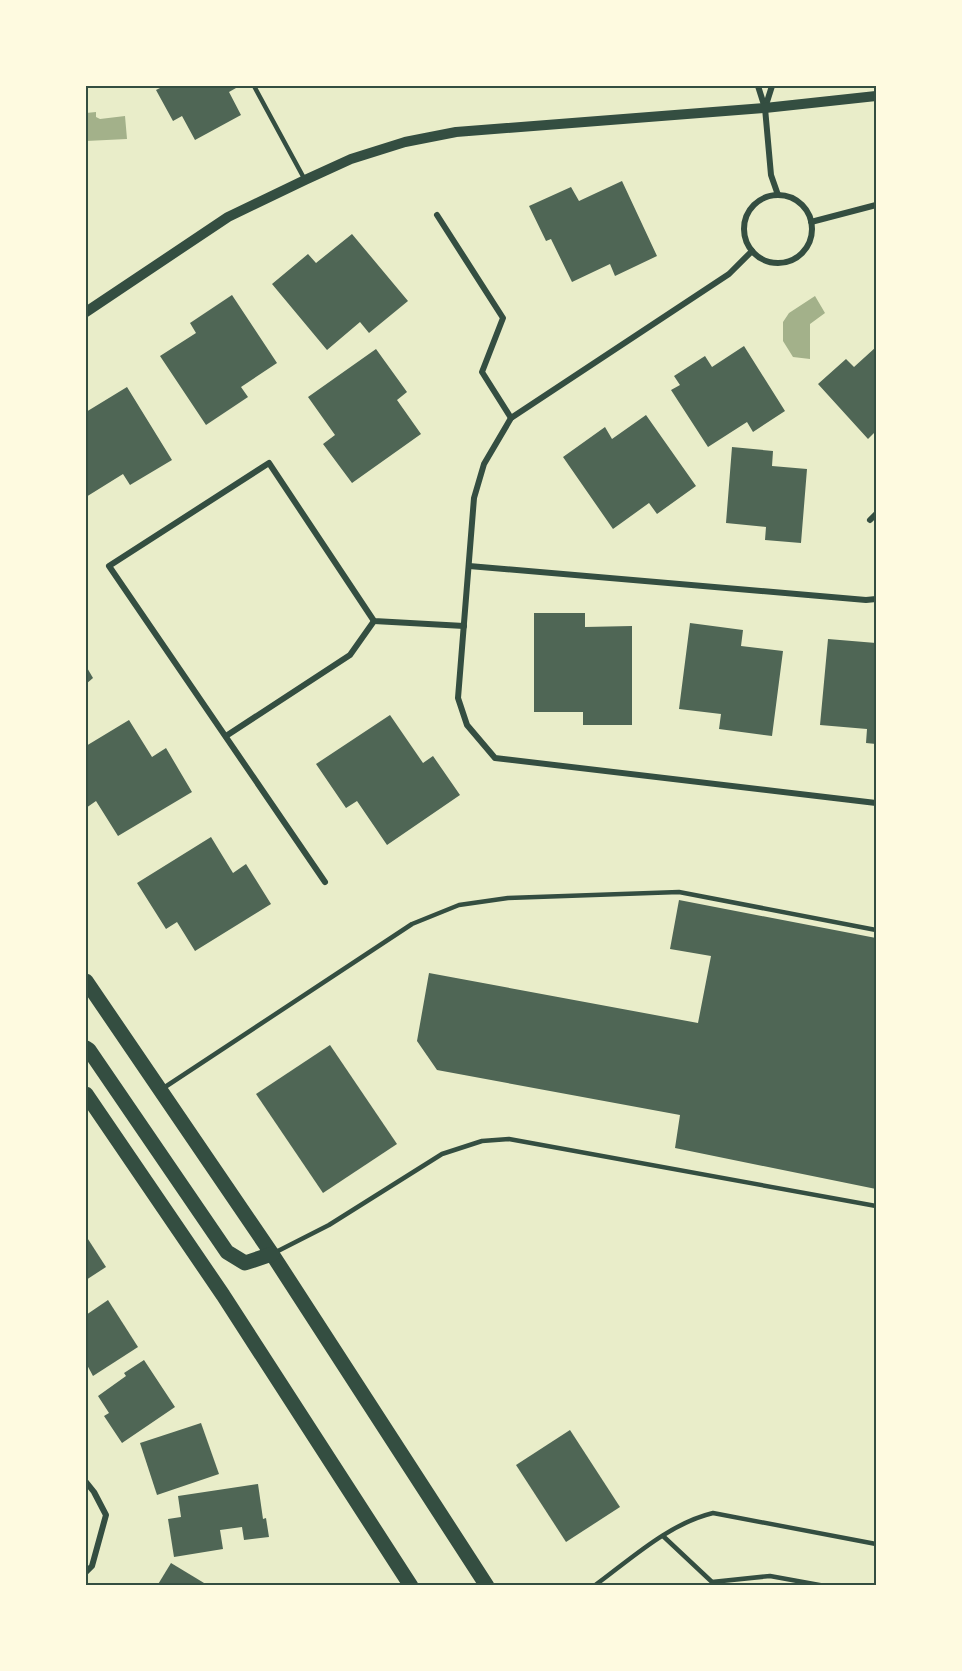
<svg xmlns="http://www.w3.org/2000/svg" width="962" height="1671" viewBox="0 0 962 1671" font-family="Rubik,sans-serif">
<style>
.water{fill:#a3b18a}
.building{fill:#4f6655}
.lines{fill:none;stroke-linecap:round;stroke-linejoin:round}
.service{stroke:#344e41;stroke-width:4.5}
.minor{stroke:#344e41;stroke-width:6}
.tertiary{stroke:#344e41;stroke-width:10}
.primary{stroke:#344e41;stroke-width:15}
.neatline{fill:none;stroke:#344e41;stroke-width:2}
</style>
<rect width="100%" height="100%" fill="#e9edc9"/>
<g class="water">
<polygon points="96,112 96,117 100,119 125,116 127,139 86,141 86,113"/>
<polygon points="815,296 825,313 810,324 810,359 793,357 783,341 783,322 789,313"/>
</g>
<g class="building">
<polygon points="164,86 235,86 236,88 229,92 241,115 195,140 182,116 173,121 156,90"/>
<polygon points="622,181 657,256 615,276 610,264 572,282 551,239 546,241 529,206 571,187 579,201"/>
<polygon points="352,234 408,301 369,333 360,322 327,350 272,284 308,254 316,263"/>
<polygon points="232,295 277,363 241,387 248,397 206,425 160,356 196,333 190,323"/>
<polygon points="744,346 785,411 753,432 747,422 708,447 671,390 680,385 674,376 705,356 712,367"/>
<polygon points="876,347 876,431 868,439 818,384 846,359 854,367"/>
<polygon points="376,349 407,392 397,400 421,434 352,483 323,444 335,435 308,397"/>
<polygon points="127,387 172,460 130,485 123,474 86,497 86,412"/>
<polygon points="646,415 696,486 657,514 649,503 613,529 563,457 605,427 612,439"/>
<polygon points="732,447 773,451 772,466 807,469 801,543 765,540 766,527 726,523"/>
<polygon points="534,613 585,613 585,627 632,626 632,725 583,725 583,712 534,712"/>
<polygon points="690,623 743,630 741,646 783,651 772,736 719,729 721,714 679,709"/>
<polygon points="828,639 876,643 876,744 866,743 867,729 820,725"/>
<polygon points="86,666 93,678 86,684"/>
<polygon points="390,715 423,763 433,756 460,795 387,845 357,801 346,808 316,764"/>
<polygon points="129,720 152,757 166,748 192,792 118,836 96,801 86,808 86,746"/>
<polygon points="211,837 233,873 246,864 271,904 195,951 177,922 166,929 137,883"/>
<polygon points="679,900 876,938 876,1189 675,1148 680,1115 437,1070 417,1041 429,973 698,1023 711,956 670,949"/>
<polygon points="330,1045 397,1144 323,1193 256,1094"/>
<polygon points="86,1236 106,1267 86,1280"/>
<polygon points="108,1300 138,1347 93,1376 86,1363 86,1315"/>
<polygon points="144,1360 175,1407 122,1443 104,1416 109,1413 98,1396 126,1376 124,1373"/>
<polygon points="201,1423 219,1474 157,1495 140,1443"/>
<polygon points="570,1430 620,1507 566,1542 516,1465"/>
<polygon points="258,1484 263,1519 266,1518 269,1537 244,1540 242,1527 220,1530 223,1549 174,1557 168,1519 181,1517 178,1496"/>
<polygon points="171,1563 209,1586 157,1586"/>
</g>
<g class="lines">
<g class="service">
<polyline points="254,86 305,180"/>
<polyline points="162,1089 412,924 459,905 508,898 679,892 876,930"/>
<polyline points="274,1253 329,1225 442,1154 482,1141 509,1139 876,1206"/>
<polyline points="663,1536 712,1582 770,1576 825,1586"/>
<path d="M594,1586c37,-27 74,-62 119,-73l163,31"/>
</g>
<g class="minor">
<polyline points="758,86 765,108 771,175 778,195"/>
<polyline points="765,108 772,86"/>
<circle cx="778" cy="229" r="34"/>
<polyline points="437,215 503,318 482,372 511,418"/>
<polyline points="811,222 876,205"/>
<polyline points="752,251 729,274 511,418 484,464 474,498 458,698 467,725 495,758 876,803"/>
<polyline points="870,520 876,514"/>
<polyline points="469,566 866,600 876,599"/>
<polyline points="226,736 350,655 374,621"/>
<polyline points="325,882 109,566 269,463 374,621 464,626"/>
<polyline points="86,1482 94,1492 106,1515 92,1566 86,1572"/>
</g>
<polyline class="tertiary" points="86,312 228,217 305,180 351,159 405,142 456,132 765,108 876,96"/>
<g class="primary">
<polyline points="86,981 272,1254 487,1586"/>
<polyline points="86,1048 89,1050 227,1252 245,1263 272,1254"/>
<polyline points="86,1094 223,1295 411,1586"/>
</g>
</g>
<rect width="962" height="1671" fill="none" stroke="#fefae0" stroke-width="174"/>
<rect x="87" y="87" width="788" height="1497" class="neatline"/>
</svg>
